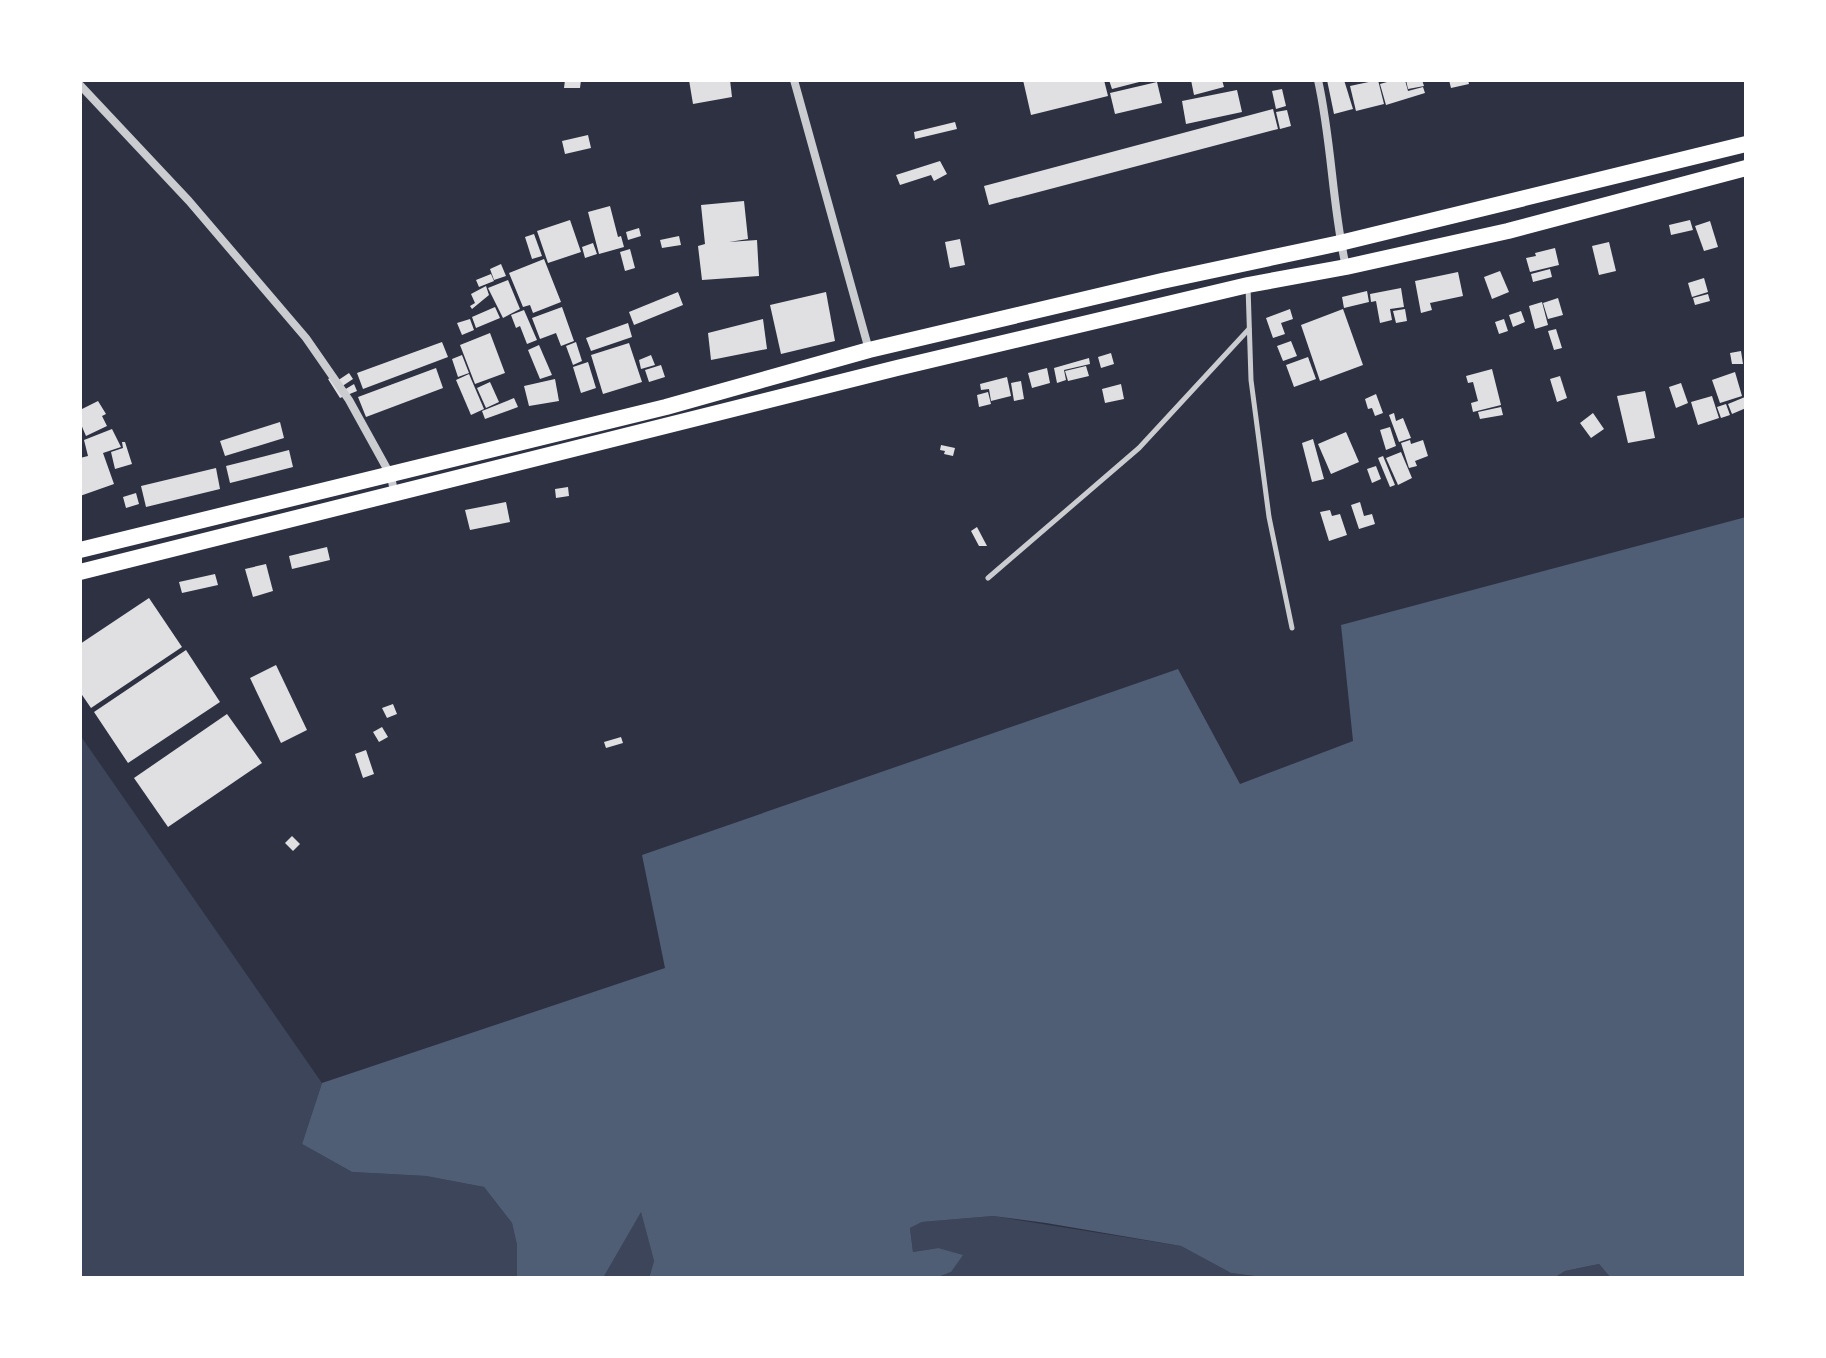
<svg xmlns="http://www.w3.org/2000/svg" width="1826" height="1358" viewBox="0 0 1826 1358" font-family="'Open Sans',sans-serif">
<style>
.green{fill:#3c4559}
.water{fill:#4f5d75}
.building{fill:#e0e0e3}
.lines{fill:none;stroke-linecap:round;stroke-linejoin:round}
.service{stroke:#caccd0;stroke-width:5}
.minor{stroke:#caccd0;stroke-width:8}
.secondary{stroke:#fff;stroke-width:16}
</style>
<rect width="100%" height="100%" fill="#2d3142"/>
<g class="green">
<polygon points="80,735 322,1083 302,1144 352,1172 426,1176 484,1187 512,1223 517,1245 517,1278 80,1278"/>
<polygon points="641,1211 654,1261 649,1278 603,1278"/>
<polygon points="993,1216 1181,1246 1231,1273 1270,1278 936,1278 951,1272 938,1248 913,1252 910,1228 922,1222"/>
<polygon points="1599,1264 1611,1278 1554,1278 1565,1271"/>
</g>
<polygon class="water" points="1746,517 1746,1278 1611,1278 1599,1264 1565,1271 1554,1278 1270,1278 1231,1273 1181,1246 1046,1223 993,1216 922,1222 910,1228 913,1252 938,1248 963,1255 951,1272 936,1278 649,1278 654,1261 641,1212 603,1278 517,1278 517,1245 512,1223 484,1187 426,1176 352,1172 302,1144 322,1083 665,968 642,855 1178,669 1240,784 1353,741 1341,625"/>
<g class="building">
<polygon points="565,80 581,80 580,88 564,88"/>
<polygon points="689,80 730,80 732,97 693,104"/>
<polygon points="1023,80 1104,80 1108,96 1031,115"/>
<polygon points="1109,80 1143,80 1143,81 1112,89"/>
<polygon points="1191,80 1222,80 1224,87 1194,95"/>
<polygon points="1327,80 1344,80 1353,109 1334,114"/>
<polygon points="1378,80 1384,104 1356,111 1350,86"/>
<polygon points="1394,80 1405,80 1408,91 1423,87 1425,93 1386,105 1380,84"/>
<polygon points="1406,80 1422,80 1424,86 1408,89"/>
<polygon points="1449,80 1468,80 1469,84 1451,88"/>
<polygon points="1157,82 1162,103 1115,114 1110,93"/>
<polygon points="1282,89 1286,106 1276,109 1272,91"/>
<polygon points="1237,90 1242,112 1186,124 1182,101"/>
<polygon points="1273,109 1278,129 989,205 984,186"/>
<polygon points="1287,110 1291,126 1280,129 1276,112"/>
<polygon points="955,122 957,129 915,139 914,132"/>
<polygon points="588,135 591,148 565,154 562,141"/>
<polygon points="940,161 947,174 934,181 931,175 900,185 896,175"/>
<polygon points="744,201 748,239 729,242 757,240 759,276 702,280 698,246 705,244 701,205"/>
<polygon points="610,206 618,237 621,236 624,247 599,254 588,212"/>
<polygon points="570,220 581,252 548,263 537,231"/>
<polygon points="1690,220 1693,230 1671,235 1669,225"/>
<polygon points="1710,221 1718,247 1704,251 1695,226"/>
<polygon points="639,228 641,236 628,240 626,232"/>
<polygon points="534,234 542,256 532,259 525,237"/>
<polygon points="679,236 681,245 662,248 660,240"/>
<polygon points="960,239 965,265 950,268 945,242"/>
<polygon points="1609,242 1616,271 1599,275 1592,246"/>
<polygon points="593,243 597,254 585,258 582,247"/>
<polygon points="1555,248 1559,265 1530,272 1526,258 1536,256 1535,253"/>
<polygon points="630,249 635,268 625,271 620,252"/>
<polygon points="544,259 561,302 533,313 530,305 523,307 509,273"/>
<polygon points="501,264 506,276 494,280 490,269"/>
<polygon points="1550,269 1552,277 1533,282 1531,274"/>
<polygon points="1500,271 1509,292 1492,299 1484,277"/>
<polygon points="1458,272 1463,296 1430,303 1432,310 1421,313 1415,281"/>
<polygon points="491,274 494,281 479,287 476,280"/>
<polygon points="1704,278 1708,292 1692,297 1688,283"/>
<polygon points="508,280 520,309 503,318 488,288"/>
<polygon points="486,286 489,295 472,309 470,306 475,303 471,294"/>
<polygon points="1401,288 1404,307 1390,309 1392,320 1380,323 1376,301 1371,302 1370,294"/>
<polygon points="1367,291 1369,302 1344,308 1342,297"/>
<polygon points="678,292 683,305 634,325 629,312"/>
<polygon points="826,292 835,341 781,354 770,305"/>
<polygon points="1708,294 1710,301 1695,305 1693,298"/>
<polygon points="1558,298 1563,315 1548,319 1543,303"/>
<polygon points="1542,302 1548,325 1535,329 1529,306"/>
<polygon points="495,307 500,318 476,328 472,317"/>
<polygon points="562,307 574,341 561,346 556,333 540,339 532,318"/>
<polygon points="1290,309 1293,319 1281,323 1285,334 1273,338 1266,318"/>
<polygon points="1343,309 1363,365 1320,381 1301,325"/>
<polygon points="1405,309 1407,321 1396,323 1393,311"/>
<polygon points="524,310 537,340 527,344 520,326 516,328 511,315"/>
<polygon points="1521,311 1525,322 1513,327 1509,315"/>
<polygon points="470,319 474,330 462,335 457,323"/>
<polygon points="763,319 767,349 711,360 708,333"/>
<polygon points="1504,319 1508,331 1499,334 1495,322"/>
<polygon points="628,323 632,337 591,351 586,338"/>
<polygon points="1556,329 1562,348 1554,350 1548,331"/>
<polygon points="490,333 505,373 475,384 460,345"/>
<polygon points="1291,341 1297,356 1283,361 1277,346"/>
<polygon points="442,342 448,357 363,389 357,373"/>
<polygon points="576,342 582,361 573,365 566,346"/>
<polygon points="629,343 642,382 603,394 591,355"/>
<polygon points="539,345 552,375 540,379 528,350"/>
<polygon points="1741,351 1743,364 1732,364 1730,353"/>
<polygon points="1111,353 1114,364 1101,368 1098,357"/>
<polygon points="462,355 469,373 458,377 452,359"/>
<polygon points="651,355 655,365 641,369 639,360"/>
<polygon points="1308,357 1316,379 1294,387 1286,365"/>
<polygon points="1089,358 1090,364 1064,370 1066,380 1057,383 1054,368"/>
<polygon points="588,362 596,388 581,393 573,367"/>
<polygon points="661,365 665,377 649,382 645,370"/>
<polygon points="1086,366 1089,376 1068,381 1065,371"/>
<polygon points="436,368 443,388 366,417 358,397"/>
<polygon points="1047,368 1050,383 1032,388 1028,373"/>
<polygon points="1492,369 1501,405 1473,412 1471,403 1478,401 1473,382 1468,383 1466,376"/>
<polygon points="1735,372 1742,396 1720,403 1712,380"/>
<polygon points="349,373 353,379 341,387 344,390 354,384 357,391 340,398 328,379 334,376 337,381"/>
<polygon points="469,374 484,409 471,415 456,380"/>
<polygon points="1560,376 1567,398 1557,402 1550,379"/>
<polygon points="1007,377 1011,396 991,401 989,389 981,390 980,384"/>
<polygon points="555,379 559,401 529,406 524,386"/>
<polygon points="1021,381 1024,399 1014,401 1011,383"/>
<polygon points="490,382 499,402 486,408 477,388"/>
<polygon points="1681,383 1688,403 1676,408 1669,387"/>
<polygon points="1121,384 1124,399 1105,403 1102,389"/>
<polygon points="1645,391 1655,438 1628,443 1617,396"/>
<polygon points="988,392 991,404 979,407 977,395"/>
<polygon points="1376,394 1383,413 1375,416 1372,408 1368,409 1365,399"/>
<polygon points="1712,396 1719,418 1698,425 1691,402"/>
<polygon points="1745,397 1746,408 1732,414 1728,404"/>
<polygon points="514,398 518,407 485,419 482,411"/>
<polygon points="98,401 106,414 102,416 107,426 86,436 80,422 80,410"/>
<polygon points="1726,404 1730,415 1721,418 1717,407"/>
<polygon points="1501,407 1503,415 1480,419 1478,412"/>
<polygon points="1394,413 1396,421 1403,418 1411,438 1399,442 1389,415"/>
<polygon points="1593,413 1604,429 1591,438 1580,423"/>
<polygon points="280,422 284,438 225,456 220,441"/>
<polygon points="1390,427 1396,446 1386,450 1380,430"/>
<polygon points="112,429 121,447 103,453 114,484 80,496 80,458 88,456 84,440"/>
<polygon points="1346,432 1359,462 1331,474 1318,444"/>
<polygon points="1313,439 1324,479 1312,482 1302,443"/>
<polygon points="1410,440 1411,444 1423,440 1428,456 1415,461 1417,466 1409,468 1401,443"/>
<polygon points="122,442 125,442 132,464 115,469 111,452 123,448"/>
<polygon points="941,445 955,448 953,456 944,454 945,451 940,450"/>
<polygon points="289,450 293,467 230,483 226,466"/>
<polygon points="1401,452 1412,478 1398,485 1386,458"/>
<polygon points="1383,456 1395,485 1390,487 1378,458"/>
<polygon points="1376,466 1381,479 1372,483 1367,469"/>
<polygon points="216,468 220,489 146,507 141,486"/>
<polygon points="568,487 569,496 556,498 555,489"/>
<polygon points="136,493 139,504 126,508 123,497"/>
<polygon points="506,502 510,522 470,530 465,510"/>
<polygon points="1360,502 1364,516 1372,514 1375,524 1359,529 1351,505"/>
<polygon points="1330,510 1332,516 1340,514 1347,535 1329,541 1320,512"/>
<polygon points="977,527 987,546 979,546 971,531"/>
<polygon points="327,547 330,560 292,569 289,556"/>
<polygon points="266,564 273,591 253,597 245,569"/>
<polygon points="215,574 218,585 182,593 179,582"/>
<polygon points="149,598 182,647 91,708 80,692 80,644"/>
<polygon points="186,650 220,702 128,763 94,712"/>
<polygon points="276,665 307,730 281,743 250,678"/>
<polygon points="393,704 397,714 387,718 382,708"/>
<polygon points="227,714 262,763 168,827 134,778"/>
<polygon points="382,727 388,737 379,742 373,732"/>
<polygon points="621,737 623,743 606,748 604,742"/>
<polygon points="366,750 374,774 363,778 355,754"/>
<polygon points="292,836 300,844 293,851 285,843"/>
</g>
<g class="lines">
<g class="service">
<polyline points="1248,286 1251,380 1269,517 1292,628"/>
<polyline points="988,578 1139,448 1249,329"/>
</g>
<g class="minor">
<polyline points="794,80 869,350"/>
<path d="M1318,80c14,62 14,126 28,187"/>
<polyline points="80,85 189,201 306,338 349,400 391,476 394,492"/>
</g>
<g class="secondary">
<polyline points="80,550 666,407 869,350 1162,281 1340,243 1746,144"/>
<polyline points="80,572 897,368 1248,285 1346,267 1508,231 1746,168"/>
</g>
</g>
<rect width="1826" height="1358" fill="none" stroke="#ffffff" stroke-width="164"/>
</svg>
